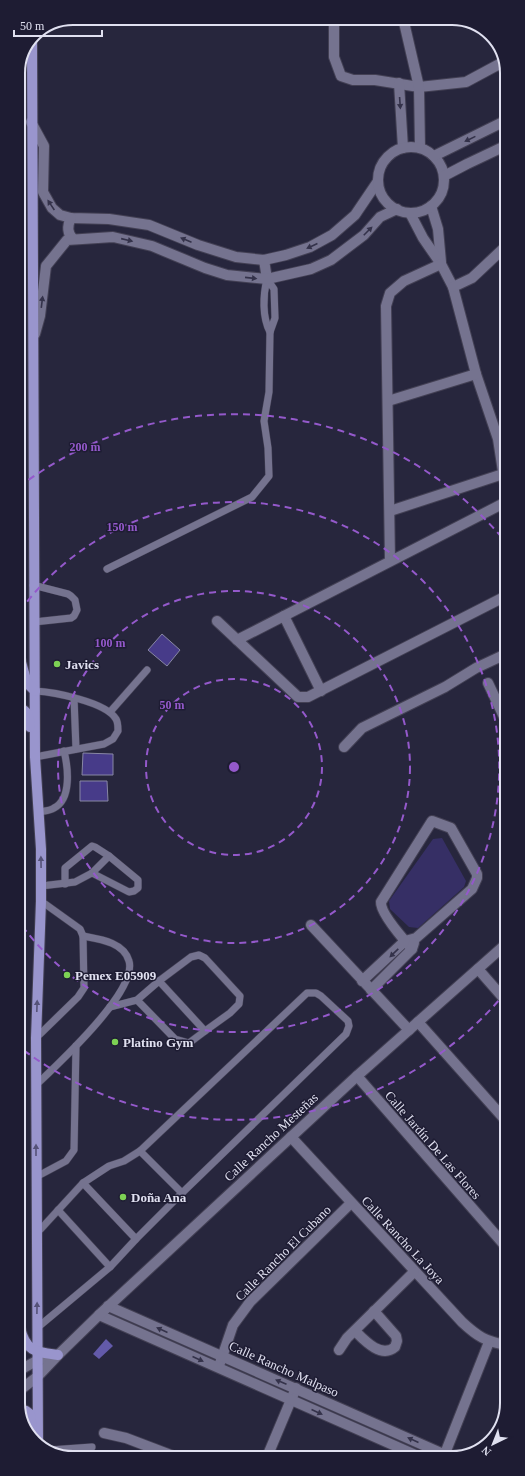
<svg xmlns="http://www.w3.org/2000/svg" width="525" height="1476" viewBox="0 0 525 1476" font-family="Georgia,serif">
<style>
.green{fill:#362f65}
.water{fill:#635aaa}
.building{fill:#473b89;stroke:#8887a4}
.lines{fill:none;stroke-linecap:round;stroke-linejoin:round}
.lane-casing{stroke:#434054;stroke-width:8}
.street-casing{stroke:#434054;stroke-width:12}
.secondary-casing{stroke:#434054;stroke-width:12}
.primary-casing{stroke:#434054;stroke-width:12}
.lane{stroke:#75738f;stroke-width:7}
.street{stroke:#75738f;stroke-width:10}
.secondary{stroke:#75738f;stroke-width:10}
.primary{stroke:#9995cd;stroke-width:10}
.oneway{fill:#34324a}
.oneway2{fill:#555278}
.ring{fill:none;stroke:#9459cb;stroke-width:2;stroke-dasharray:7 5}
.poi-dot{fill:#7dd154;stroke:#1e1c33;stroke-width:1.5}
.labels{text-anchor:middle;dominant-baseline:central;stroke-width:3;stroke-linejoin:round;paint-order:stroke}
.poi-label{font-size:13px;font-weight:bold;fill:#e0e0f0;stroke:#1e1c33;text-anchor:start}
.street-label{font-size:13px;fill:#e0e0f0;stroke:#1e1c33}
.rim{fill:none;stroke:#e0e0f0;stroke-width:2}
.centre{fill:#9459cb;stroke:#1e1c33;stroke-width:2}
.ring-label{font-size:12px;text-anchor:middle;font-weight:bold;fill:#9459cb;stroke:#1e1c33;stroke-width:3;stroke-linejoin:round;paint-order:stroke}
</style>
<rect width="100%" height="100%" fill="#27263d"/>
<polygon class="green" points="442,838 466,881 464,887 418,928 409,927 390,909 389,901 433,839"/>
<polygon class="water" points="106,1339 113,1346 99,1359 93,1354"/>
<g class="building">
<polygon points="162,634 180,650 167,666 148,650"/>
<polygon points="83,753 113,754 113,775 82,775"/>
<polygon points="80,781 107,781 108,801 80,801"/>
</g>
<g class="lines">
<g class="lane-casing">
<g id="lane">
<path d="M267,279c-4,16 -5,38 3,53"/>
<polyline points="107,569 252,497 269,476 268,448 264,421 269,392 270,332 275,318 274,289 267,279"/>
<polyline points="33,585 68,594 71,596 75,600 77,610 74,616 71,618 34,622"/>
<polyline points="74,698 76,749"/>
<polyline points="110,712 147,670"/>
<path d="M35,757l69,-13 9,-5 5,-8c0,-4 0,-9 -2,-12 -10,-17 -62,-27 -81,-28"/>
<path d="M39,812c4,-1 11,-1 15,-4 18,-9 14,-41 10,-57"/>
<polyline points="65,884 65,868 92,846 95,847 109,856 92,873"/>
<polyline points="41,886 75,882 92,873 129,892 134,891 138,888 138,880 109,856"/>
<polyline points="159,981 191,957 199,955 205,958 240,996 239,1004 230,1013 205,1031"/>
<polyline points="110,1007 137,1000 159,981 205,1031 189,1043 175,1039 137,1000"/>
<polyline points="36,1038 78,997 84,988 83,936 80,929 41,901"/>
<path d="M36,1085c21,-20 102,-94 93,-124 -5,-19 -30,-22 -46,-25"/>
<polyline points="140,1151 182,1193"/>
<polyline points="36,1177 66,1161 74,1150 76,1046"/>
<polyline points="83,1183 136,1239"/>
<polyline points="58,1210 110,1267"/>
<polyline points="37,1328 110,1267 136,1239 182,1193 346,1034 349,1026 348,1021 321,996 316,993 307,993 140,1151 124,1161 109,1166 83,1183 38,1232"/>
<polyline points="50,1450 92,1447"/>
</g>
</g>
<g class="street-casing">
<g id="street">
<polyline points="334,18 334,57 341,76 353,80 375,80 419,87 466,82 505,61"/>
<polyline points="403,18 419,87 420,148"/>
<polyline points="399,83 403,148"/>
<polyline points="431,206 438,229 441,262"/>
<polyline points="410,213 423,238 441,264 453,287 476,374 498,439 506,491"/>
<polyline points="453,287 472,278 505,247"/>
<polyline points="388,401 476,374"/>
<polyline points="390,511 503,474"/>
<polyline points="390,561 386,306 390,293 404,281 441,264"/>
<polyline points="284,616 321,691"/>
<polyline points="217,621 298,697 308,697 506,596"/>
<polyline points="237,640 506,502"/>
<polyline points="488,683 506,721"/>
<polyline points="344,747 362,728 445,687 476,668 506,654"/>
<polyline points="311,925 409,1030"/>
<polyline points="478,969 506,1001"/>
<path d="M362,981l43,-40 11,-3 56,-49 5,-11v-4l-26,-46 -19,-7 -51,81c-1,11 23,38 31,47"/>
<polyline points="371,990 412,949 414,943"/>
<polyline points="418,1022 507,1122"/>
<polyline points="357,1076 507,1248"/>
<path d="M291,1137l171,185c15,14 24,20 45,23"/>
<path d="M355,1331c9,9 26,28 40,16l2,-6 -1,-5 -22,-25"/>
<polyline points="339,1350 347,1338 414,1272"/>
<polyline points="220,1363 233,1325 250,1302 351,1203"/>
<polyline points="104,1433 126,1438 176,1457"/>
<polyline points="444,1456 489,1342"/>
<polyline points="267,1457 296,1388"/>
</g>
</g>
<g class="secondary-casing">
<g id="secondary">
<polyline points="31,122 44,146 43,192 52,208 60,215 71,218 109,219 149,225 198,245 236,257 264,260 286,255 310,247 332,235 355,215 378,181"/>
<circle cx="411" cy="180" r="33"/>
<polyline points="434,156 505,121"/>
<polyline points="444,176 467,164 505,146"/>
<path d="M71,218c-4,8 -4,15 2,21"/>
<polyline points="264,260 267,279"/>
<polyline points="35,334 40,316 46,266 67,240 113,237 152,246 205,268 227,275 267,279 311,269 331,260 364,235 380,217 397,209"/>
<polyline points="108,1306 448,1456"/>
<polyline points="99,1315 418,1456"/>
<polyline points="20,1370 38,1360 58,1355"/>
<polyline points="20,1390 37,1377 58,1355 99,1315 291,1137 357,1076 506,944"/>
</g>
</g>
<g class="primary-casing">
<g id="primary">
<polyline points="32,38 35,757 41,849 41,901 36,1038 38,1445"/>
<polyline points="19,655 27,683 35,691"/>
<path d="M19,708c10,3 10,10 11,19"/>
<path d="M20,1328c6,24 16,24 38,27"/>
<polyline points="20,1410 26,1411 30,1414 32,1428"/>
</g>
</g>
<use href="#lane" class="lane"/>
<use href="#street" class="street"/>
<use href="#secondary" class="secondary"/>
<use href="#primary" class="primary"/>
</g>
<defs><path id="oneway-solid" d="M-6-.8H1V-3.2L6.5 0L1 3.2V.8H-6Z"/></defs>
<g class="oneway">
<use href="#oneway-solid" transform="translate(400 103) rotate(86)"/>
<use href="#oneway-solid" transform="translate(470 139) rotate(154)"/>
<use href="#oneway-solid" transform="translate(51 205) rotate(-124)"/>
<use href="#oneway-solid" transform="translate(368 231) rotate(-45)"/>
<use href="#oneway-solid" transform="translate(127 240) rotate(13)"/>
<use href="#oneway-solid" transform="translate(186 240) rotate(-157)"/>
<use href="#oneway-solid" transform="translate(312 246) rotate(155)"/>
<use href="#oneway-solid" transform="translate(251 278) rotate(6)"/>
<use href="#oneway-solid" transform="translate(42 302) rotate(-83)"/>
<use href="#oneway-solid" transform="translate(394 953) rotate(136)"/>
<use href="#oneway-solid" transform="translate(162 1330) rotate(-156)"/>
<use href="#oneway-solid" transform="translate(198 1359) rotate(24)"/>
<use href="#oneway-solid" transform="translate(281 1382) rotate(-157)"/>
<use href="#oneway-solid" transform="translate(317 1412) rotate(24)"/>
<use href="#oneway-solid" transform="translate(413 1440) rotate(-156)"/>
</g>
<g class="oneway2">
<use href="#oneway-solid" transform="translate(41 862) rotate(-91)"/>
<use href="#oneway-solid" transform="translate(37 1006) rotate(-88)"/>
<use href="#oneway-solid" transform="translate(36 1150) rotate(-90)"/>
<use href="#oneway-solid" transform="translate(37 1308) rotate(-89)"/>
</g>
<g class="ring">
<circle cx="234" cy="767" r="88"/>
<circle cx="234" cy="767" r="176"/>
<path d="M20 611A265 265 0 1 1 20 923"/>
<path d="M506 992A353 353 0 0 1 22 1049M19 487A353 353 0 0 1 504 540"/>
</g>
<g class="poi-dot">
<circle cx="57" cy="664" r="4"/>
<circle cx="67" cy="975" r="4"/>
<circle cx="115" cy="1042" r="4"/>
<circle cx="123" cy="1197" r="4"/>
</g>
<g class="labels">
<g class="poi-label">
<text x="65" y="664">Javics</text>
<text x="75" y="975">Pemex E05909</text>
<text x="123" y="1042">Platino Gym</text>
<text x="131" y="1197">Doña Ana</text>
</g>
<g class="street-label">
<text transform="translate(271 1137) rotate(-43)">Calle Rancho Mesteñas</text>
<text transform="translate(433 1145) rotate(49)">Calle Jardín De Las Flores</text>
<text transform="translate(403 1240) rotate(47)">Calle Rancho La Joya</text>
<text transform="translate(283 1253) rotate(-45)">Calle Rancho El Cubano</text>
<text transform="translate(284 1369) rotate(24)">Calle Rancho Malpaso</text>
</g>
</g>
<path d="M0 0H525V1476H0ZM73 25H452A48 48 0 0 1 500 73V1403A48 48 0 0 1 452 1451H73A48 48 0 0 1 25 1403V73A48 48 0 0 1 73 25Z" fill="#1e1c33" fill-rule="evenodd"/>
<path class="rim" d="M73 25H452A48 48 0 0 1 500 73V1403A48 48 0 0 1 452 1451H73A48 48 0 0 1 25 1403V73A48 48 0 0 1 73 25Z"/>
<circle cx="234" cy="767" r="6" class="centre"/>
<g class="ring-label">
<text x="85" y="451">200 m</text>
<text x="122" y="531">150 m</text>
<text x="110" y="647">100 m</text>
<text x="172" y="709">50 m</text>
</g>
<g transform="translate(493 1444) rotate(223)" stroke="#1e1c33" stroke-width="3" paint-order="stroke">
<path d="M0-3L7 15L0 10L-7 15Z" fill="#e0e0f0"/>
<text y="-6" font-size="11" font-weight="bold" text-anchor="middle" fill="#e0e0f0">N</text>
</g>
<path d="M14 30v6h88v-6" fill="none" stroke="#e0e0f0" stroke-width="2"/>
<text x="20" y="30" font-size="12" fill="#e0e0f0" stroke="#1e1c33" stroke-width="3" paint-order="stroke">50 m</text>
</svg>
